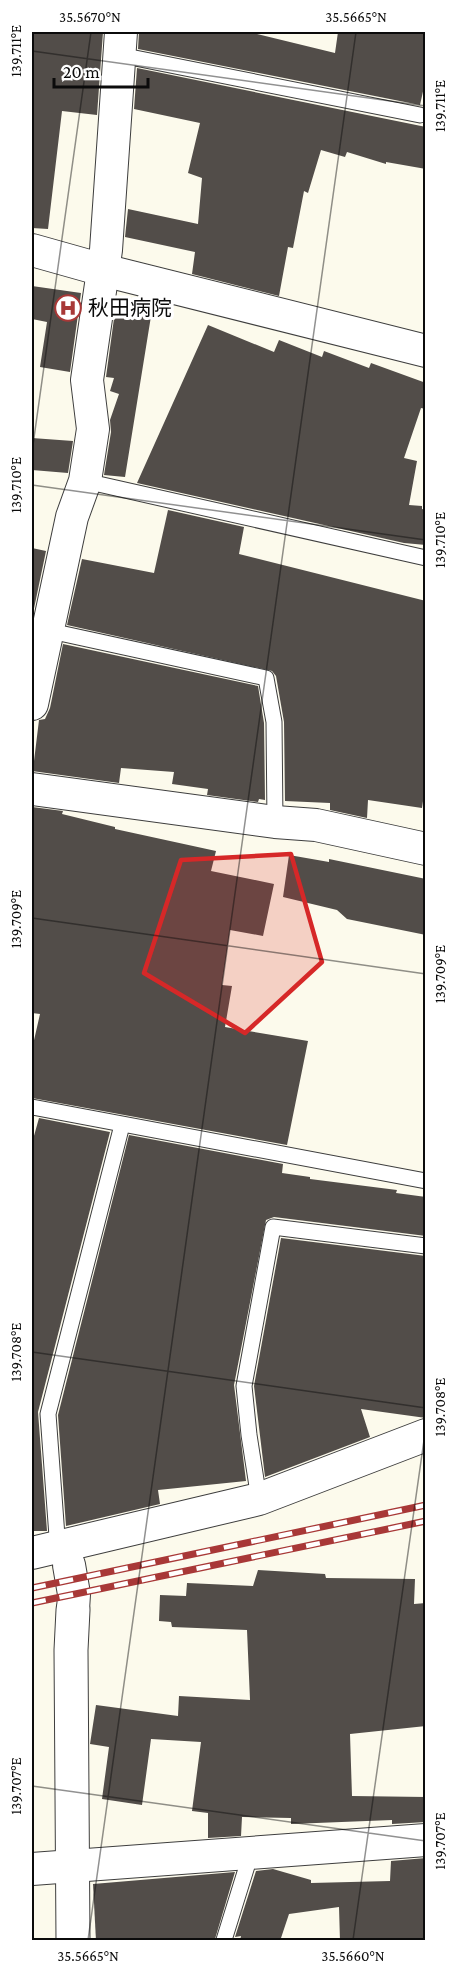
<svg xmlns="http://www.w3.org/2000/svg" width="457" height="1972" viewBox="0 0 457 1972" font-family="'Crimson Pro','Noto Sans JP',serif">
<style>
.building{fill:#524d49}
.lines{fill:none;stroke-linecap:round;stroke-linejoin:round}
.service-casing{stroke:#3e3e3e;stroke-width:17}
.minor-casing{stroke:#3e3e3e;stroke-width:34}
.tertiary-casing{stroke:#3e3e3e;stroke-width:35}
.service{stroke:#fff;stroke-width:15}
.minor{stroke:#fff;stroke-width:32}
.tertiary{stroke:#fff;stroke-width:33}
.rail-casing{stroke:#a83837;stroke-width:7}
.rail{stroke:#fff;stroke-width:4.5;stroke-dasharray:14;stroke-linecap:butt}
.marked{fill:#d62828;fill-opacity:0.2;stroke:#d62828;stroke-width:4.5;stroke-linejoin:round}
.ticks{fill:none;stroke:#0b0b0b;stroke-width:1.5;stroke-opacity:0.45}
.labels{text-anchor:middle;dominant-baseline:central;stroke-width:6;stroke-linejoin:round;paint-order:stroke}
.poi-label{font-size:21px;fill:#0b0b0b;stroke:#fff;text-anchor:start}
.neatline{fill:none;stroke:#0b0b0b;stroke-width:2}
.ticks-label{font-size:15px;text-anchor:middle;fill:#0b0b0b}
</style>
<rect width="100%" height="100%" fill="#fcfaec"/>
<g class="building">
<polygon points="32,32 103,32 97,115 62,111 48,229 32,228"/>
<polygon points="139,32 249,32 335,53 338,32 426,32 426,78 420,105 138,49"/>
<polygon points="137,68 426,127 426,169 386,162 386,164 347,152 345,157 321,150 308,193 304,191 293,248 288,247 279,296 192,274 195,252 125,237 128,209 198,224 202,178 188,173 200,123 134,109"/>
<polygon points="32,286 81,293 70,372 40,367 47,322 32,319"/>
<polygon points="116,304 152,310 125,477 104,475 111,432 110,420 119,394 110,391 114,378 106,377"/>
<polygon points="208,325 274,352 279,340 322,357 324,351 369,368 371,363 426,383 426,409 421,408 404,458 417,461 409,505 422,506 422,509 426,510 426,545 404,543 137,483"/>
<polygon points="32,438 73,441 68,473 32,470"/>
<polygon points="168,510 244,527 239,554 426,601 426,780 422,808 368,800 367,818 330,810 330,803 285,801 284,722 276,676 272,671 67,625 82,559 154,573"/>
<polygon points="32,548 46,551 32,618"/>
<polygon points="63,644 258,686 264,723 265,800 259,799 258,802 207,795 208,789 172,784 174,772 121,768 119,783 32,771 32,761 34,761 39,720 45,719 50,708"/>
<polygon points="32,807 63,811 62,814 115,827 115,829 216,851 211,871 274,884 263,936 230,930 222,985 232,986 225,1027 308,1041 287,1145 32,1098 32,1049 40,1014 32,1013"/>
<polygon points="289,855 329,862 329,859 426,879 426,935 347,919 337,910 283,897"/>
<polygon points="39,1118 110,1132 38,1412 47,1531 32,1531 32,1143"/>
<polygon points="129,1135 283,1164 282,1173 310,1177 310,1179 397,1190 396,1193 426,1197 426,1236 274,1217 266,1220 234,1385 246,1481 158,1490 160,1504 66,1526 58,1415"/>
<polygon points="281,1238 426,1256 426,1418 361,1409 370,1437 265,1477 254,1386"/>
<polygon points="258,1570 325,1574 326,1578 415,1579 414,1604 426,1603 426,1726 350,1734 352,1796 426,1797 426,1822 392,1824 392,1820 291,1824 291,1818 242,1817 241,1836 208,1838 208,1813 192,1811 201,1742 151,1739 142,1805 102,1799 109,1747 90,1744 96,1705 178,1716 179,1696 250,1700 247,1630 172,1627 171,1622 159,1621 160,1595 186,1596 187,1583 253,1586"/>
<polygon points="426,1858 426,1941 340,1941 339,1907 289,1914 280,1941 240,1941 241,1936 235,1937 256,1871 273,1869 311,1880 311,1883 390,1881 391,1861"/>
<polygon points="235,1872 215,1939 96,1941 93,1884"/>
</g>
<g class="lines">
<g class="service-casing">
<g id="service">
<polyline points="120,55 420,115"/>
<polyline points="85,481 426,558"/>
<polyline points="32,627 266,678 274,722 275,822"/>
<polyline points="32,1107 426,1181"/>
<polyline points="259,1499 249,1435 244,1386 273,1227 426,1246"/>
<polyline points="58,1550 48,1414 122,1125"/>
<polyline points="224,1940 251,1853"/>
</g>
</g>
<g class="minor-casing">
<g id="minor">
<polyline points="32,250 103,270 426,351"/>
<polyline points="32,704 72,517 85,481 93,429 87,380 106,250 121,32"/>
<polyline points="32,789 275,822 316,825 426,849"/>
<polyline points="32,1553 259,1499 426,1435"/>
<polyline points="69,1565 74,1594 73,1610"/>
<polyline points="32,1869 426,1840"/>
</g>
</g>
<g class="tertiary-casing">
<polyline id="tertiary" points="73,1610 71,1650 73,1940"/>
</g>
<use href="#service" class="service"/>
<use href="#minor" class="minor"/>
<use href="#tertiary" class="tertiary"/>
<g class="rail-casing">
<g id="rail">
<polyline points="32,1588 426,1505"/>
<polyline points="32,1603 426,1521"/>
</g>
</g>
<use href="#rail" class="rail"/>
</g>
<path class="marked" d="M291,854l31,108 -77,71 -101,-60 37,-113z"/>
<path class="ticks" d="M32,51l394,55M32,452l59,-420M32,485l394,55M32,918l394,56M32,1352l394,56M32,1786l394,55M88,1940l268,-1908M353,1940l73,-514"/>
<defs>
<g id="hospital-ring" transform="scale(1.35)"><circle r="9.5" fill="#fff" stroke="#a83837" stroke-width="1.5"/><path d="M-5-5h3v3.5h4V-5h3V5h-3V1.5h-4V5h-3Z" fill="#a83837"/></g>
</defs>
<g fill-rule="evenodd">
<use href="#hospital-ring" x="68" y="308"/>
</g>
<g class="labels">
<g class="poi-label">
<text x="88" y="308">秋田病院</text>
</g>
</g>
<rect width="457" height="1972" fill="none" stroke="#ffffff" stroke-width="66"/>
<path d="M54 78v9h94v-9" fill="none" stroke="#0b0b0b" stroke-width="3"/>
<text x="63" y="78" font-size="18" fill="#0b0b0b" stroke="#ffffff" stroke-width="4.5" paint-order="stroke">20 m</text>
<rect x="33" y="33" width="391" height="1906" class="neatline"/>
<g class="ticks-label">
<text x="90" y="22">35.5670°N</text>
<text x="356" y="22">35.5665°N</text>
<text transform="translate(16 51) rotate(-90)" y="5">139.711°E</text>
<text transform="translate(440 106) rotate(-90)" y="5">139.711°E</text>
<text transform="translate(16 485) rotate(-90)" y="5">139.710°E</text>
<text transform="translate(440 540) rotate(-90)" y="5">139.710°E</text>
<text transform="translate(16 919) rotate(-90)" y="5">139.709°E</text>
<text transform="translate(440 974) rotate(-90)" y="5">139.709°E</text>
<text transform="translate(16 1352) rotate(-90)" y="5">139.708°E</text>
<text transform="translate(440 1407) rotate(-90)" y="5">139.708°E</text>
<text transform="translate(16 1786) rotate(-90)" y="5">139.707°E</text>
<text transform="translate(440 1841) rotate(-90)" y="5">139.707°E</text>
<text x="88" y="1961">35.5665°N</text>
<text x="353" y="1961">35.5660°N</text>
</g>
</svg>
